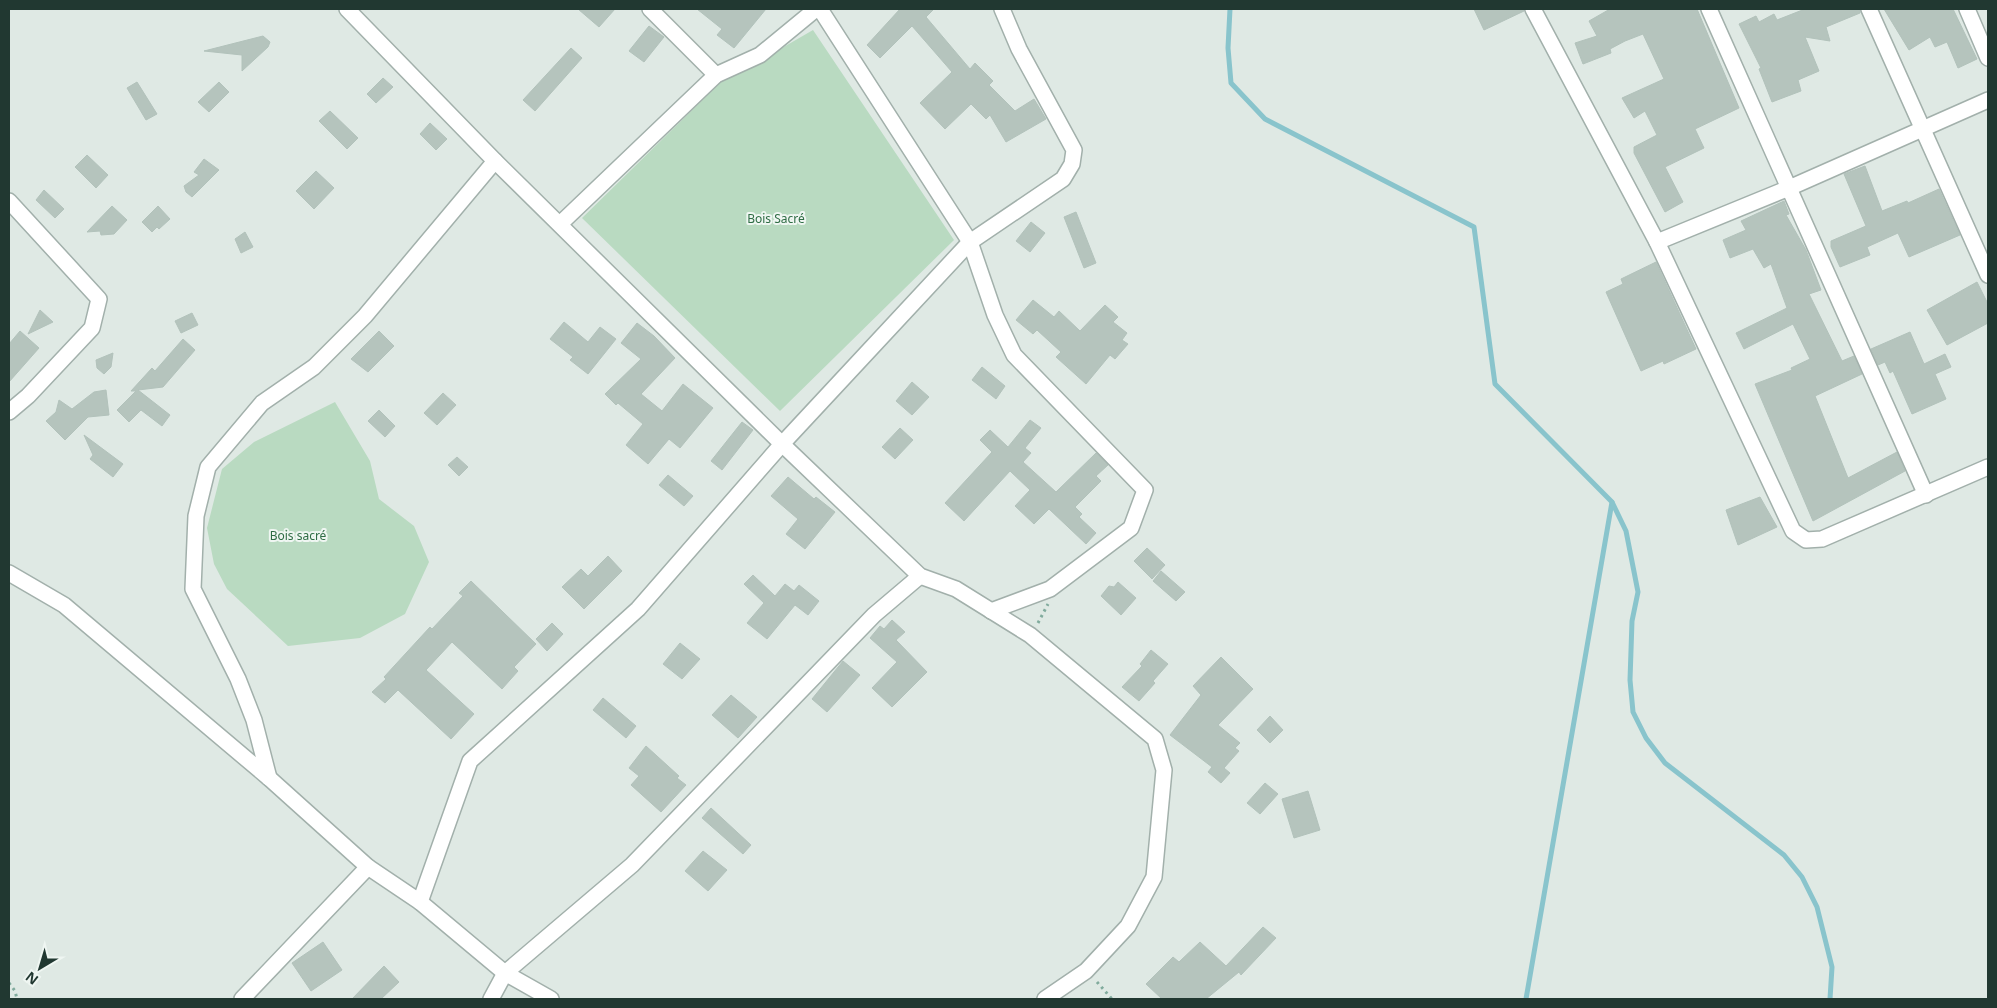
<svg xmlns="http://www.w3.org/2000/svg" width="1997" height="1008" viewBox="0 0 1997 1008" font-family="'Noto Sans',sans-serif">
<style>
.green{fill:#b9dac1}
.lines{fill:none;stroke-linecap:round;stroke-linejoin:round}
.stream{stroke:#89c4cc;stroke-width:5}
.building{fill:#b5c4bd;stroke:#b2c2bb}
.minor-casing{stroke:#a2b0ab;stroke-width:18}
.path{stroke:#81ab9d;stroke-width:3;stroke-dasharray:2.5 4;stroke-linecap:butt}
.minor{stroke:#fff;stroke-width:15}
.labels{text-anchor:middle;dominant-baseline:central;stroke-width:4;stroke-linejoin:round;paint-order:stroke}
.park-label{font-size:12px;fill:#2e6c44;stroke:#eff6f2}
</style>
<rect width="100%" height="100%" fill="#dfe9e4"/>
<g class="green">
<polygon points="813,30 954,240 780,411 582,218 730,73 775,52"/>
<polygon points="335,402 370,461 379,499 414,526 429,562 405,614 360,638 288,646 227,589 214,564 207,528 222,469 254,442"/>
</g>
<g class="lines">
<g class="stream">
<polyline points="1230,9 1228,48 1231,83 1265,119 1474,227 1495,384 1612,502 1526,999"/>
<polyline points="1612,502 1626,531 1638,592 1632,621 1630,680 1633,712 1646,738 1665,763 1784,855 1802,877 1817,907 1832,967 1830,999"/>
</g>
</g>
<g class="building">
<polygon points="578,9 615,9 599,27"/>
<polygon points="697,9 766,9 734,48 717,35 722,29"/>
<polygon points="900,9 934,9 926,17 970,69 975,63 993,81 989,85 1015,111 1034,99 1046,119 1006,142 990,115 986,119 971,104 945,129 920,103 952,72 912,26 880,58 867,45"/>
<polygon points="1474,9 1524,9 1524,11 1484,30"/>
<polygon points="1610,9 1697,9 1739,108 1695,129 1704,148 1665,167 1683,202 1665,212 1634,153 1634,147 1657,135 1645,111 1634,118 1622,98 1664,79 1643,34 1625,41 1610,49 1611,53 1583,64 1575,43 1597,36 1589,21"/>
<polygon points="1805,9 1860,9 1860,13 1826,27 1830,41 1805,37 1819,71 1798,80 1801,91 1772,102 1759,69 1761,68 1739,24 1756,16 1759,22 1774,14 1777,20"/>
<polygon points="1884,9 1953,9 1977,59 1958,68 1947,42 1935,47 1930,37 1909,50"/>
<polygon points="649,26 664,37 644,62 629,51"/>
<polygon points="263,36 270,42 268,47 242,71 242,55 204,51"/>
<polygon points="571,48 582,58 535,111 523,100"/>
<polygon points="383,78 393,87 376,103 367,94"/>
<polygon points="137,82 157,114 146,120 127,88"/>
<polygon points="219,82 229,92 209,112 198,102"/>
<polygon points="330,111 358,138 347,149 319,121"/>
<polygon points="430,123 447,139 436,150 420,134"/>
<polygon points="87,155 108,175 96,188 75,167"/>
<polygon points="204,159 219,170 192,197 186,192 184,186 199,175 194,172"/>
<polygon points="1865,166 1882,211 1907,201 1908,203 1939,189 1960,235 1909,257 1898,233 1867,247 1870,255 1840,267 1831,247 1831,241 1866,226 1844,174"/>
<polygon points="316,171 334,188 314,209 296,191"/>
<polygon points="44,190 64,209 55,218 36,200"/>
<polygon points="1784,201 1789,214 1786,215 1806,250 1821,290 1809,294 1842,361 1854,356 1862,374 1815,396 1848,478 1897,452 1905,471 1813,521 1755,384 1792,370 1791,368 1810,359 1793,324 1744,349 1736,333 1787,308 1771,264 1764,268 1753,249 1730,258 1723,240 1746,230 1741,221"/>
<polygon points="112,206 127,220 114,234 101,235 100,231 87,232"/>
<polygon points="158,206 170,219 159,229 157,227 152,232 142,222"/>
<polygon points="1076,212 1096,263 1084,268 1064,217"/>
<polygon points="1031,222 1045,233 1030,252 1016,241"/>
<polygon points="245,232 253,247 241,253 235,239"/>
<polygon points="1656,262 1696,349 1664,364 1663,361 1641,371 1606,292 1623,284 1621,279"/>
<polygon points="1977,282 1988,304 1988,323 1947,345 1927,310"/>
<polygon points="1033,300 1054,317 1059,311 1080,331 1105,305 1118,317 1113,322 1127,333 1122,340 1128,344 1115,359 1110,355 1086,384 1056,357 1061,352 1037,330 1033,334 1016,320"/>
<polygon points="40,310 53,322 28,334"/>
<polygon points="192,313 198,325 181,333 175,321"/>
<polygon points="564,322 588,342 600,327 616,339 588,374 570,360 573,357 550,339"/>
<polygon points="637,323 654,336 675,358 641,394 662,411 683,384 713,408 680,448 669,439 648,464 626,445 643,424 618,403 616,405 605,394 641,359 621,343"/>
<polygon points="20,331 39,348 9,382 9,344"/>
<polygon points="379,331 394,346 368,372 351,359"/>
<polygon points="1910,332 1924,364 1945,354 1951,367 1935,374 1946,399 1912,414 1893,371 1890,373 1885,362 1878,365 1871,349"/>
<polygon points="183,339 195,350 163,387 138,390 170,415 162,426 141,410 129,422 117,410 136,391 131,391 152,368 155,371"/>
<polygon points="113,353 111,367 104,374 97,368 96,360"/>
<polygon points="982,367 1005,386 996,399 972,380"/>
<polygon points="912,382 929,397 912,415 896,401"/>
<polygon points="106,390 109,415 88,417 65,440 46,421 56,412 59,400 72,409 94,392"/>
<polygon points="443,393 456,405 437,425 424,413"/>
<polygon points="379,410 395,426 385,437 368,421"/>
<polygon points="1030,420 1041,428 1025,448 1031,453 1023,462 1056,492 1096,453 1108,465 1096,476 1101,481 1075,507 1082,514 1079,517 1096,533 1086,544 1049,509 1034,524 1015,506 1030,490 1010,471 964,521 945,503 992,452 980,440 990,430 1008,447"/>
<polygon points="742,422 753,430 722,470 711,461"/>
<polygon points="900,428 913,440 895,459 882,447"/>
<polygon points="84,435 123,464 113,477 90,459 93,455"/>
<polygon points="457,457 468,467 459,476 448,465"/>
<polygon points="668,475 693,496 684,506 659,485"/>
<polygon points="788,477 814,499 816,497 835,512 805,549 786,534 798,519 771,496"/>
<polygon points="1760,497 1777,527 1738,545 1726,510"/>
<polygon points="1147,548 1165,565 1152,579 1134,561"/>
<polygon points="608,556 622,571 584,609 562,587 581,569 588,576"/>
<polygon points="1161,571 1185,592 1176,601 1153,581"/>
<polygon points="753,575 775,596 785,584 794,591 799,585 819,601 808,615 795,605 767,639 747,623 764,603 744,584"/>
<polygon points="471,581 536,644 514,667 518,671 502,689 452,642 426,670 474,714 451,739 398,690 385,703 372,692 386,679 384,677 430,627 432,629 463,596 459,593"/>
<polygon points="1118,582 1136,598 1121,615 1101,596 1109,586 1114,587"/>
<polygon points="892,620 905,632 896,640 927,672 892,707 872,688 897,662 870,638 880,626 884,629"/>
<polygon points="552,623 563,634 547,651 536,639"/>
<polygon points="680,643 700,659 682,679 663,664"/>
<polygon points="1151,650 1168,664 1153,681 1155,683 1139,701 1122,687 1142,666 1140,664"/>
<polygon points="1221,657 1253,689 1218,725 1240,743 1235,748 1239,751 1224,768 1230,773 1221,783 1208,772 1212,767 1170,735 1201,695 1193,686"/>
<polygon points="843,661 860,675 827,712 812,699"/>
<polygon points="731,695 757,717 738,738 712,715"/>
<polygon points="603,698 636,726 626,738 593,710"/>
<polygon points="1270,716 1283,730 1270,743 1257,730"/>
<polygon points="646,746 679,776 677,778 686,785 661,812 631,785 639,776 629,768"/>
<polygon points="1265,783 1278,794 1260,814 1247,803"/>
<polygon points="1308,791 1320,830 1294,838 1282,799"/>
<polygon points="711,808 751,845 743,854 702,818"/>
<polygon points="703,851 727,870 708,891 685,871"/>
<polygon points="1263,927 1276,938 1241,975 1239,972 1206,999 1162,999 1146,984 1173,957 1179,962 1200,942 1226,966"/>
<polygon points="323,942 342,970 311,991 292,963"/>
<polygon points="384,966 399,982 381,999 352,999"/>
</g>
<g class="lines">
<g class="minor-casing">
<g id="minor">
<polyline points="347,9 495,161 782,444 920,576 956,589 1030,635 1155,739 1164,770 1154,877 1128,926 1086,971 1045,999"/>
<polyline points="650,9 716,75"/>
<polyline points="820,9 970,242 995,315 1014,355 1145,490 1131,528 1050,589 991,611"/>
<polyline points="1533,9 1657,242 1793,531 1806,540 1822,539 1988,467"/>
<polyline points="1709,9 1926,495"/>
<polyline points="1869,9 1988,275"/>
<polyline points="1967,9 1988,58"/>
<polyline points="9,201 99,299 92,328 28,396 9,412"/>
<polyline points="560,224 716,75 760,55 816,9"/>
<polyline points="1657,242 1789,188 1988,100"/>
<polyline points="9,573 64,605 269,778 368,867 420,902 505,973 551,999"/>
<polyline points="269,778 254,720 238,679 193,589 196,516 208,467 262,403 314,367 365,316 495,161"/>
<polyline points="420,902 470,761 638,609 782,444 970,242 1063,179 1072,164 1074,150 1019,49 1002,9"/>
<polyline points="242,999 368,867"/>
<polyline points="491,999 505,973 632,865 874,615 920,576"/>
</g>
</g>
<g class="path">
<polyline points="1038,623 1048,604"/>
<polyline points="1097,982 1112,999"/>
<polyline points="9,983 15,991 17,999"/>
</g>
<use href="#minor" class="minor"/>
</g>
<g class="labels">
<g class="park-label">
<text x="776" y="218">Bois Sacré</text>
<text x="298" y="535">Bois sacré</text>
</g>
</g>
<rect width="1997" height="1008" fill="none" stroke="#213831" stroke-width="20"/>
<g transform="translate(40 968) rotate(218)" stroke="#eff6f2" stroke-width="4" paint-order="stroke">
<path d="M0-4L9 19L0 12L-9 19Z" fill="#213831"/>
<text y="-8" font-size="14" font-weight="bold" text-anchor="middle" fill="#213831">N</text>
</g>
</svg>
